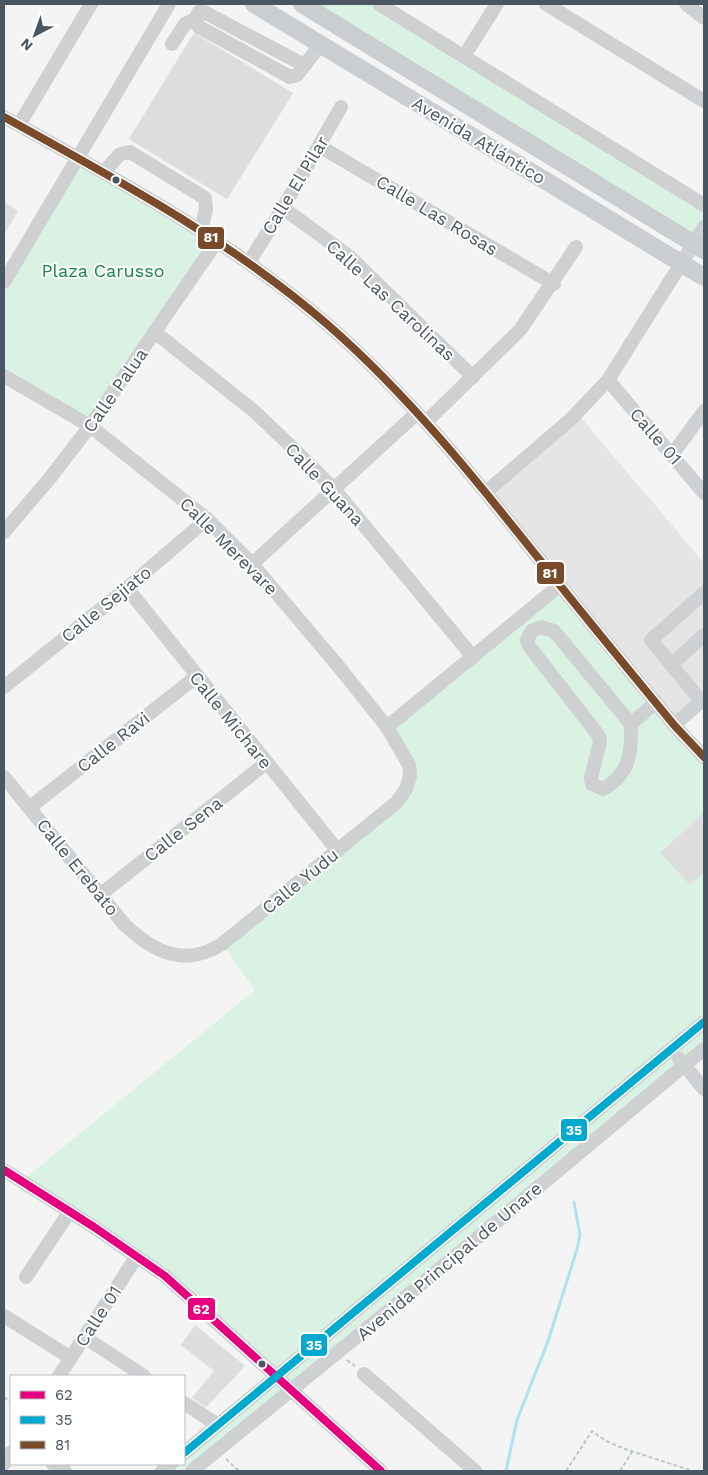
<svg xmlns="http://www.w3.org/2000/svg" width="708" height="1475" viewBox="0 0 708 1475" font-family="'Work Sans',sans-serif">
<style>
.education{fill:#e6e5e6}
.green{fill:#d9f2e3}
.lines{fill:none;stroke-linecap:round;stroke-linejoin:round}
.stream{stroke:#aee2f0;stroke-width:3}
.building{fill:#ddddde;stroke:#e5e6e7}
.path{stroke:#bcc7c4;stroke-width:2;stroke-dasharray:4 2.5;stroke-linecap:butt}
.minor{stroke:#ced0d2;stroke-width:14}
.major{stroke:#caced1;stroke-width:18}
.bus-1-casing{stroke:#fff;stroke-width:11}
.bus-2-casing{stroke:#fff;stroke-width:11}
.bus-3-casing{stroke:#fff;stroke-width:11}
.bus-1{stroke:#e5007d;stroke-width:8}
.bus-2{stroke:#00a9ce;stroke-width:8}
.bus-3{stroke:#7a4b2a;stroke-width:8}
.bus-dot{fill:#4a5661;stroke:#fff;stroke-width:2}
.labels{text-anchor:middle;dominant-baseline:central;stroke-width:4;stroke-linejoin:round;paint-order:stroke}
.street-label{font-size:18px;fill:#4a5661;stroke:#fff}
.park-label{font-size:18px;fill:#17864f;stroke:#fff}
.line-badge{stroke:#fff;stroke-width:2}
.badge-label{font-size:14px;text-anchor:middle;font-weight:bold;fill:#fff}
</style>
<rect width="100%" height="100%" fill="#f4f4f4"/>
<polygon class="education" points="577,413 704,563 704,699 674,725 486,492"/>
<g class="green">
<polygon points="302,4 379,4 704,205 704,250"/>
<polygon points="78,158 217,241 90,426 4,376 4,282"/>
<polygon points="560,585 704,757 704,1049 192,1471 162,1471 171,1464 184,1464 184,1453 276,1377 183,1292 22,1181 255,990 222,944 383,815 410,776 387,727"/>
</g>
<g class="lines">
<polyline class="stream" points="506,1471 517,1420 548,1341 577,1249 580,1235 574,1202"/>
</g>
<g class="building">
<polygon points="194,33 293,93 227,199 129,139"/>
<polygon points="4,202 18,211 4,234"/>
<polygon points="704,812 704,872 690,885 660,853"/>
<polygon points="195,1325 245,1366 206,1407 192,1398 214,1371 181,1345"/>
</g>
<g class="lines">
<g class="path">
<polyline points="347,1360 355,1366"/>
<polyline points="4,1397 11,1402"/>
<polyline points="226,1459 239,1471"/>
<polyline points="566,1471 592,1431 606,1441 625,1449 693,1471"/>
<polyline points="620,1471 632,1452"/>
</g>
<g class="minor">
<polyline points="379,4 704,205"/>
<polyline points="546,4 704,101"/>
<polyline points="686,4 704,18"/>
<polyline points="172,44 185,24 195,19"/>
<polyline points="464,56 497,4"/>
<polyline points="304,65 204,12 199,12 195,19 199,27 290,77 297,75 321,44"/>
<path d="M4,117c112,62 226,123 324,208 86,75 156,165 227,254 39,49 79,97 119,146l30,32"/>
<polyline points="19,125 91,4"/>
<polyline points="319,146 554,284"/>
<polyline points="104,172 120,154 130,152 205,198 206,209 201,230"/>
<polyline points="283,208 350,257 473,377"/>
<polyline points="249,262 283,208 341,107"/>
<polyline points="4,282 169,4"/>
<polyline points="156,333 255,412 298,453 334,489 473,657"/>
<path d="M4,376l86,50 117,93 45,45 87,103 48,60 22,38 1,11 -4,13 -9,13 -175,142c-37,24 -69,8 -98,-20l-120,-147"/>
<polyline points="608,380 704,493"/>
<polyline points="426,422 520,330 576,247"/>
<polyline points="672,455 704,411"/>
<polyline points="486,492 571,419 608,380 704,227"/>
<polyline points="4,532 50,478 90,426 217,241"/>
<polyline points="252,564 417,413"/>
<polyline points="127,588 338,851"/>
<path d="M541,627l13,4 77,93c1,28 -1,50 -28,65l-11,-5 -1,-6 9,-36 -1,-6 -70,-90 -2,-6 5,-9z"/>
<polyline points="671,665 704,635"/>
<polyline points="4,687 127,588 207,519"/>
<polyline points="701,701 651,640 704,593"/>
<polyline points="631,724 656,702"/>
<polyline points="674,725 704,699"/>
<polyline points="387,727 560,585"/>
<polyline points="29,808 196,677"/>
<polyline points="100,895 266,763"/>
<polyline points="679,1059 704,1089"/>
<polyline points="4,1170 94,1227 165,1276 381,1471"/>
<polyline points="26,1277 70,1211"/>
<polyline points="4,1316 71,1358"/>
<polyline points="84,1337 144,1376"/>
<polyline points="364,1374 475,1471"/>
<polyline points="59,1376 137,1256"/>
<polyline points="184,1403 218,1425"/>
<polyline points="184,1453 704,1022"/>
<polyline points="4,1464 11,1452"/>
<polyline points="53,1464 65,1471"/>
<polyline points="162,1471 171,1464"/>
<polyline points="192,1471 458,1254 704,1049"/>
</g>
<g class="major">
<polyline points="254,4 704,277"/>
<polyline points="302,4 704,250"/>
</g>
<g class="bus-1-casing">
<polyline id="bus-1" points="4,1170 94,1227 165,1276 381,1471"/>
</g>
<g class="bus-2-casing">
<polyline id="bus-2" points="184,1453 704,1022"/>
</g>
<g class="bus-3-casing">
<path id="bus-3" d="M4,117c112,62 226,123 324,208 86,75 156,165 227,254 39,49 79,97 119,146l30,32"/>
</g>
<use href="#bus-1" class="bus-1"/>
<use href="#bus-2" class="bus-2"/>
<use href="#bus-3" class="bus-3"/>
</g>
<g class="bus-dot">
<circle cx="116" cy="180" r="4.5"/>
<circle cx="262" cy="1364" r="4.5"/>
</g>
<g class="labels">
<g class="street-label">
<text transform="translate(479 140) rotate(31)">Avenida Atlántico</text>
<text transform="translate(295 185) rotate(-59)">Calle El Pilar</text>
<text transform="translate(437 215) rotate(31)">Calle Las Rosas</text>
<text transform="translate(391 300) rotate(43)">Calle Las Carolinas</text>
<text transform="translate(115 390) rotate(-55)">Calle Palua</text>
<text transform="translate(656 436) rotate(49)">Calle 01</text>
<text transform="translate(325 484) rotate(47)">Calle Guana</text>
<text transform="translate(229 546) rotate(45)">Calle Merevare</text>
<text transform="translate(106 604) rotate(-39)">Calle Sejiato</text>
<text transform="translate(231 720) rotate(51)">Calle Michare</text>
<text transform="translate(113 742) rotate(-38)">Calle Ravi</text>
<text transform="translate(183 829) rotate(-38)">Calle Sena</text>
<text transform="translate(78 867) rotate(51)">Calle Erebato</text>
<text transform="translate(300 881) rotate(-39)">Calle Yudu</text>
<text transform="translate(449 1261) rotate(-40)">Avenida Principal de Unare</text>
<text transform="translate(98 1316) rotate(-57)">Calle 01</text>
</g>
<g class="park-label">
<text x="103" y="270">Plaza Carusso</text>
</g>
</g>
<g class="line-badge">
<rect x="197" y="226" width="28" height="24" rx="5" fill="#7a4b2a"/>
<rect x="536" y="561" width="29" height="24" rx="5" fill="#7a4b2a"/>
<rect x="560" y="1118" width="28" height="24" rx="5" fill="#00a9ce"/>
<rect x="187" y="1297" width="29" height="24" rx="5" fill="#e5007d"/>
<rect x="300" y="1333" width="28" height="24" rx="5" fill="#00a9ce"/>
</g>
<g class="badge-label">
<text x="211" y="242">81</text>
<text x="550" y="578">81</text>
<text x="574" y="1135">35</text>
<text x="201" y="1314">62</text>
<text x="314" y="1350">35</text>
</g>
<rect width="708" height="1475" fill="none" stroke="#4a5661" stroke-width="10"/>
<rect x="10" y="1375" width="175" height="90" fill="#ffffff" stroke="#b7bbc0"/>
<rect x="20" y="1391" width="25" height="8" fill="#e5007d" stroke="#b7bbc0"/>
<text x="55" y="1400" font-size="15" fill="#4a5661">62</text>
<rect x="20" y="1416" width="25" height="8" fill="#00a9ce" stroke="#b7bbc0"/>
<text x="55" y="1425" font-size="15" fill="#4a5661">35</text>
<rect x="20" y="1441" width="25" height="8" fill="#7a4b2a" stroke="#b7bbc0"/>
<text x="55" y="1450" font-size="15" fill="#4a5661">81</text>
<g transform="translate(35 35) rotate(221)" stroke="#ffffff" stroke-width="4" paint-order="stroke">
<path d="M0-4L9 19L0 12L-9 19Z" fill="#4a5661"/>
<text y="-8" font-size="14" font-weight="bold" text-anchor="middle" fill="#4a5661">N</text>
</g>
</svg>
